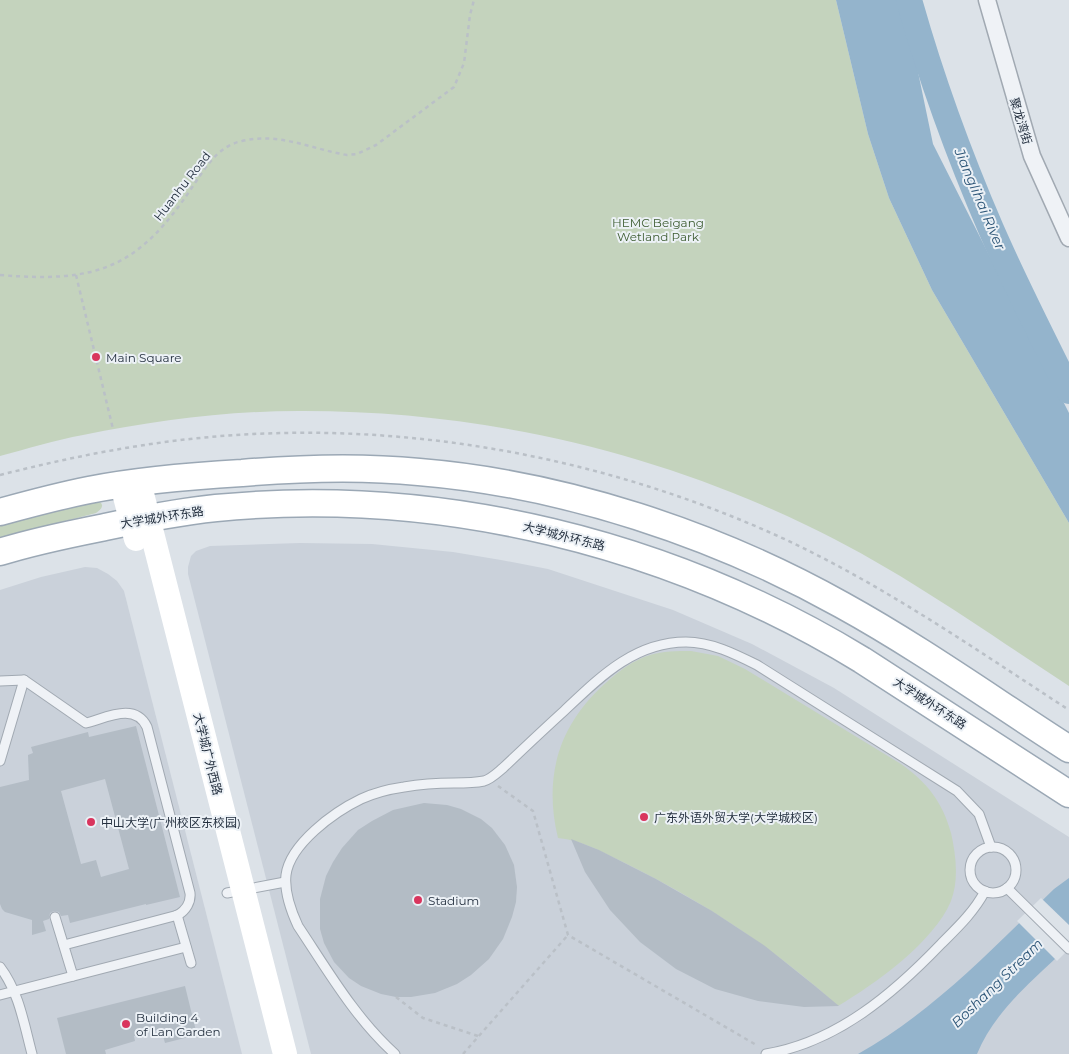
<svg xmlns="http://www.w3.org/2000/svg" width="1069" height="1054" viewBox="0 0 1069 1054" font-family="Montserrat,'Noto Sans SC',sans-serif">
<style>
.built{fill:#cad1da}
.green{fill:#c4d3bd}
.water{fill:#94b4cc}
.pier{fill:#dce2e8}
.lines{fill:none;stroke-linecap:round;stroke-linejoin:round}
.river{stroke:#94b4cc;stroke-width:26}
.building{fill:#b3bcc5;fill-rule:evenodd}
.lane-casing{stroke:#a1a9b2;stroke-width:11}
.street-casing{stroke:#a1a9b2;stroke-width:19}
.primary-casing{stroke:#9ba8b5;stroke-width:29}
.path{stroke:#bac0c7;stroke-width:2.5;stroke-dasharray:4 4;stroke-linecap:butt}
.lane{stroke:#eff2f6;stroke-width:9}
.street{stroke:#eff2f6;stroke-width:16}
.secondary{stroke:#fff;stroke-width:24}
.primary{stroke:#fff;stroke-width:26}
.poi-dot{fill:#d9355e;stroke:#ecf1f6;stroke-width:2}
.labels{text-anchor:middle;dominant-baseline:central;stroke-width:4;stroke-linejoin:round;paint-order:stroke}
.street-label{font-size:12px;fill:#253140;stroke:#ecf1f6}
.park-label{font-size:12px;fill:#3d5c31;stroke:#ecf1f6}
.poi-label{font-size:12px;fill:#253140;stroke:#ecf1f6;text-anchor:start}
.water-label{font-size:14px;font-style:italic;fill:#2c5577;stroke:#ecf1f6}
</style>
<rect width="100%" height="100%" fill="#dce2e8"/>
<g class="built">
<polygon points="300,543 372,544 453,552 501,560 548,569 673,610 752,644 834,688 1069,837 1069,1054 311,1054 188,574 188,567 191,556 196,551 210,546"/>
<polygon points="85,567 97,568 108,574 117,581 124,591 242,1054 0,1054 0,590 41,577"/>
</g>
<g class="green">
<path d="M0,0h836l32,134 21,64 43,92 137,233v163c-86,-56 -170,-117 -263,-161 -157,-76 -333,-115 -508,-114 -72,0 -145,10 -215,24 -28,5 -56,14 -83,21z"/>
<path d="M97,501l4,2c3,4 -1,7 -5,10l-96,25v-14z"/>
<path d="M691,651l27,5 27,13 156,95c26,18 42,39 50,69 5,22 8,47 0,68 -17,41 -76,83 -113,105 -64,-58 -136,-105 -213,-143 -21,-10 -43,-23 -67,-25 -15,-62 1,-115 50,-157 12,-11 26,-21 42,-26 13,-4 27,-4 41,-4z"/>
</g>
<g class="water">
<polygon points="836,0 903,0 933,144 1069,413 1069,523 932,290 889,198 868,134"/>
<path d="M1069,878v68c-34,32 -74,64 -92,108h-119c75,-42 135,-106 196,-165z"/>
</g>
<polygon class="pier" points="1041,898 1069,925 1069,949 1057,961 1017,921"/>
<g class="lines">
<path class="river" d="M909,0c22,78 50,155 82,229 24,55 51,108 78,162"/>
</g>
<g class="building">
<path d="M136,726l44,171 -34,8v-1l-76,19 -2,-8 -7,1 -2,-4 -5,-1 -4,2 -1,6 -6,2 3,10 -14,4v-15l-27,-8 -3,-3 -2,-5v-117l29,-7 -1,-25 5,-2 -2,-6 57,-15 1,5zM105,779l24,90 -28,8 -5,-17 -15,4 -20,-73z"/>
<polygon points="424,803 447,805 461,809 481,819 492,828 505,845 514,865 517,887 516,902 512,917 503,939 489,959 471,975 457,984 435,993 411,997 396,997 381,994 361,986 349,978 334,962 324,943 320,929 320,899 326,876 333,862 342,848 358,830 372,821 393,810"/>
<polygon points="571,839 599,850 656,879 712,911 765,946 815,986 839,1006 804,1007 758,1001 715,989 676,969 640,942 610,910 585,872"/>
<polygon points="185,986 197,1035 165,1043 161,1029 134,1036 135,1041 105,1050 106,1054 66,1054 57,1018"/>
</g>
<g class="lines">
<g class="lane-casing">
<g id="lane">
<path d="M0,681l24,-1 62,43c20,-5 49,-21 61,4l43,166c1,9 -4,17 -12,22l-114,30"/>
<polyline points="0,761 24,680"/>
<circle cx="993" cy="870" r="23"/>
<polyline points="1007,888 1069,949"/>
<polyline points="227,893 285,882"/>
<polyline points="177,915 191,963"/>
<polyline points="55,917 73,976"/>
<path d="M0,967c19,25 24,57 32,87"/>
<polyline points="0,995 186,947"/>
<path d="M395,1054c-40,-36 -67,-83 -97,-128 -7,-15 -14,-33 -12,-51 4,-31 48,-63 75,-76 13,-6 29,-10 43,-12 17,-3 33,-4 50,-4 9,0 20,0 30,-2 7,-2 13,-8 19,-13 20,-19 40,-38 61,-57 35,-33 70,-69 122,-69 25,0 49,12 71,23l200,126 22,23 12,33"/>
<path d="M766,1054c71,-12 127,-60 175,-110 16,-16 33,-32 44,-53"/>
</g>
</g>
<g class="street-casing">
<polyline id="street" points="987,0 1032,156 1069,238"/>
</g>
<g class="primary-casing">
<g id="primary">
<path d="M0,512c29,-8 59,-16 89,-22 50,-10 102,-14 153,-17 59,-5 118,-7 177,-1 145,12 296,62 423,133 78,43 152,96 227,144"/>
<path d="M0,552c34,-11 70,-18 105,-25 37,-8 74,-15 111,-19 225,-22 454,35 646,152l207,134"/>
</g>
</g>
<g class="path">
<path d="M0,275c97,8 138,-6 193,-89 13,-19 25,-40 49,-45 37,-9 69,8 105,14l10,-1 19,-9 78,-58 10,-24 6,-48 4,-15"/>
<polyline points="76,275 113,429"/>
<path d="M0,475c63,-16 126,-29 190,-36 200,-22 408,15 590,98 102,47 195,112 289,173"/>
<polyline points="498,786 533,811 568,935 758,1046"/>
<polyline points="396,997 423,1018 478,1036"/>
<polyline points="463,1054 568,935"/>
</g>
<use href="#lane" class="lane"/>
<use href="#street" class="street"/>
<g class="secondary">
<polyline points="139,482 285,1054"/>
<polyline points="122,485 136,539"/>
</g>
<use href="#primary" class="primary"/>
</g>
<g class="poi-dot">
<circle cx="96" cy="357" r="5"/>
<circle cx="644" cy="817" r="5"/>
<circle cx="91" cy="822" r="5"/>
<circle cx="418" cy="900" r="5"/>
<circle cx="126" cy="1024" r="5"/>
</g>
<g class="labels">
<g class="street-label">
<text transform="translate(1021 121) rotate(73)">聚龙湾街</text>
<text transform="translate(182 186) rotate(-52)">Huanhu Road</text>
<text transform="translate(162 517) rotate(-9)">大学城外环东路</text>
<text transform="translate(564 536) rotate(14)">大学城外环东路</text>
<text transform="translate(930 703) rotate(33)">大学城外环东路</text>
<text transform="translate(208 754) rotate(76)">大学城广外西路</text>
</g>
<g class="park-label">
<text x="658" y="222">HEMC Beigang<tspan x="658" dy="14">Wetland Park</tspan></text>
</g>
<g class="poi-label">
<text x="106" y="357">Main Square</text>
<text x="654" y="817">广东外语外贸大学(大学城校区)</text>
<text x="101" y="822">中山大学(广州校区东校园)</text>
<text x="428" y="900">Stadium</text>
<text x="136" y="1017">Building 4<tspan x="136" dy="14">of Lan Garden</tspan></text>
</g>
<g class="water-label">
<text transform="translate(980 199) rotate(67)">Jianglihai River</text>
<text transform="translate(997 983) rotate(-44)">Boshang Stream</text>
</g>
</g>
</svg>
